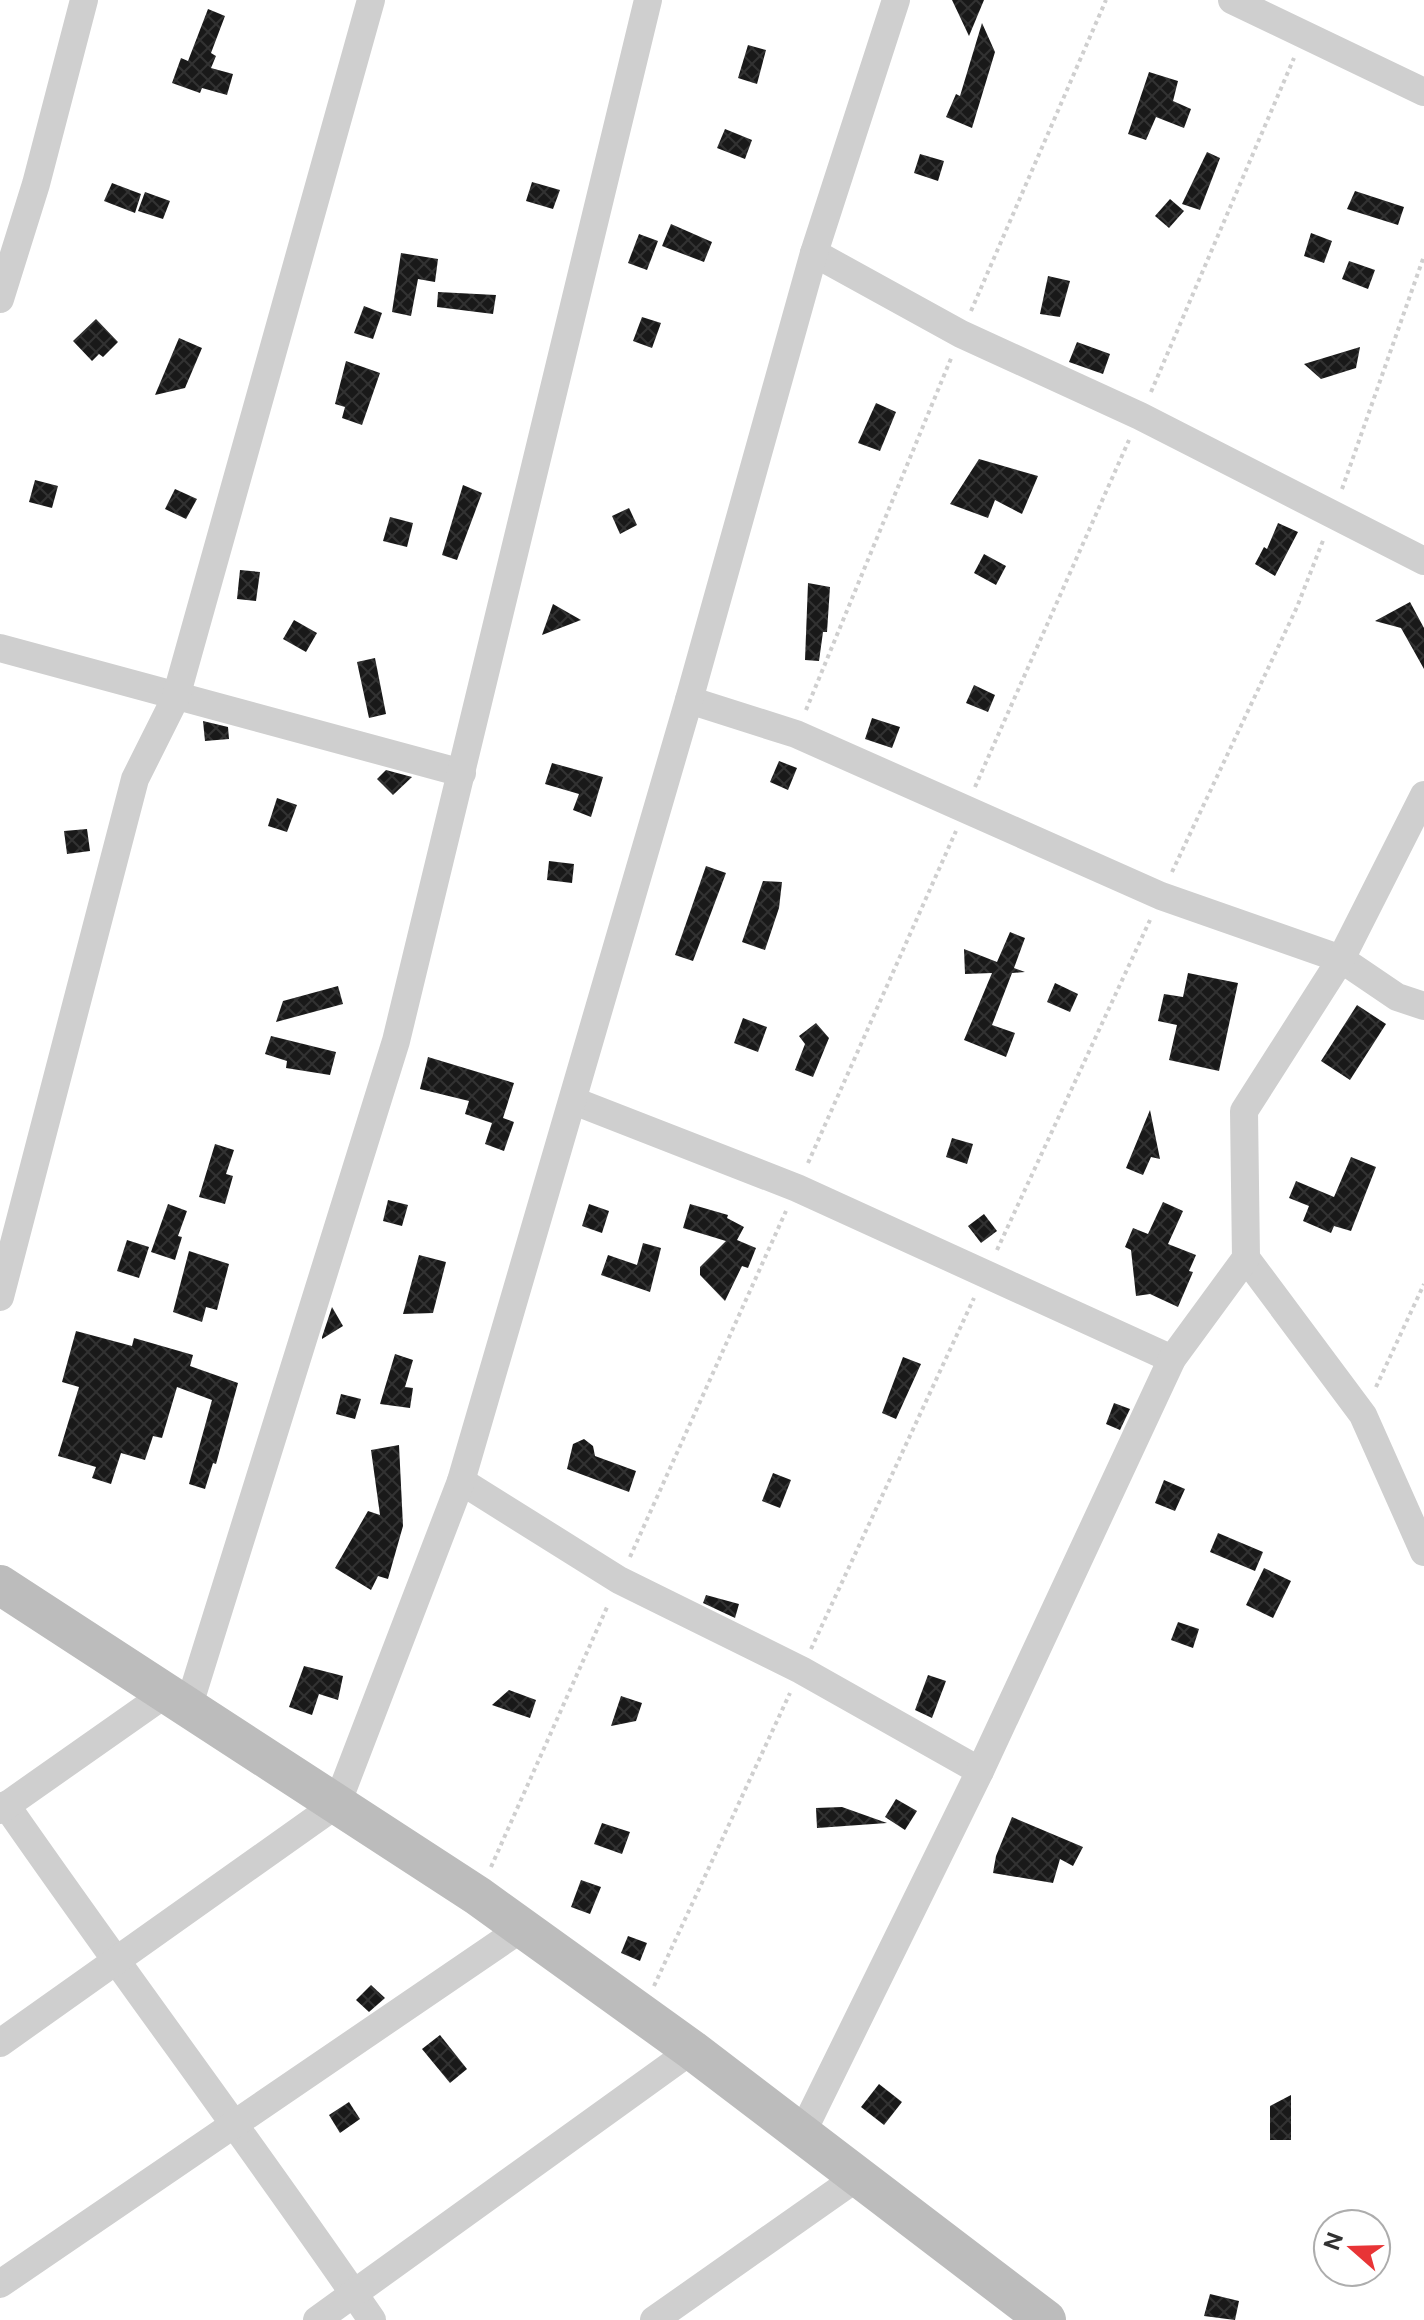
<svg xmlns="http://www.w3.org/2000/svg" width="1424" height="2320" viewBox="0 0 1424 2320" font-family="'Public Sans',sans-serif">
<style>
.building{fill:url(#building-cross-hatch)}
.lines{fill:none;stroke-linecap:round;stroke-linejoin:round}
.path{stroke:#cfcfcf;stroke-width:4;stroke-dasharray:4 4;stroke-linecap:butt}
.street{stroke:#cfcfcf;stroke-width:28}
.secondary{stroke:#bcbcbc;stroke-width:40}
</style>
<defs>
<pattern id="building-cross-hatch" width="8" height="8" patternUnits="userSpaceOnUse" patternTransform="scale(2)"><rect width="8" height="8" fill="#191919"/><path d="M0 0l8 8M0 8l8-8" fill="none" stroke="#323232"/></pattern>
</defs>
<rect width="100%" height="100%" fill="#fff"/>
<g class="building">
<polygon points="952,0 984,0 969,36"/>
<polygon points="208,9 225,16 211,53 216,56 211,68 233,74 227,95 202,88 200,93 172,83 181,58 188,61"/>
<polygon points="982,23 995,52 972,128 946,117 956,94 960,96"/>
<polygon points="748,45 766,50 757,84 738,78"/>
<polygon points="1149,72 1178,81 1173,101 1191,109 1184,128 1156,117 1146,140 1128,134"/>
<polygon points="725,129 752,140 745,159 717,148"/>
<polygon points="1207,152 1220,158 1200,210 1182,204"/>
<polygon points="920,154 944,161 938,181 914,173"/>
<polygon points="532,182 560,190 553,209 526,201"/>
<polygon points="112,183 141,194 135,213 104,201"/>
<polygon points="1355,191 1404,207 1398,225 1347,209"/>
<polygon points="145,192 170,201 163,219 138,211"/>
<polygon points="1170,199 1184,211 1169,228 1155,216"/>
<polygon points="671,224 712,242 704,262 662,246"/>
<polygon points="1311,233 1332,241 1324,263 1304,256"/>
<polygon points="639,234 658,241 647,270 628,263"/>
<polygon points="401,253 438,259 435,282 418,279 411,316 392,312"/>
<polygon points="1349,261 1375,270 1368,289 1342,279"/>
<polygon points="1048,276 1070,281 1060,317 1040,314"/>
<polygon points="438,292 496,295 493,314 437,307"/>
<polygon points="364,306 382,313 373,339 354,333"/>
<polygon points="642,317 661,323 652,348 633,341"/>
<polygon points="96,319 118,342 103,357 99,354 92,361 73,341"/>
<polygon points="179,338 202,348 185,388 155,395"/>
<polygon points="1077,342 1110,354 1103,374 1069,362"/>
<polygon points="1360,347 1356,368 1321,379 1304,364"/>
<polygon points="346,361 380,373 362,425 342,418 345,407 335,404"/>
<polygon points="876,403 896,412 880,451 858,443"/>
<polygon points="979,459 1038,476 1022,514 995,500 988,518 950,504"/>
<polygon points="35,480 58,486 52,508 29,502"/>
<polygon points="463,485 482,493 457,560 442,555"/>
<polygon points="175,489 197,499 186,519 165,509"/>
<polygon points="629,508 637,525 620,534 612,516"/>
<polygon points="390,517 413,523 407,547 383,541"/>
<polygon points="1278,523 1298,532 1275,576 1255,564 1264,547 1267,549"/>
<polygon points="984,554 1006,566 996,585 974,573"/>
<polygon points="240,570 260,572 256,601 237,599"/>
<polygon points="808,583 830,587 827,632 823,632 819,661 805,660"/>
<polygon points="1410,602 1424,628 1424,669 1401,628 1375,621"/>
<polygon points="553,604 581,620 542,635"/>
<polygon points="294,620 317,633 306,652 283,639"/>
<polygon points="375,658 386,714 369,718 357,662"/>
<polygon points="974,685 995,695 988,712 966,703"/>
<polygon points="872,718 900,727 892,748 865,739"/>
<polygon points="203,721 228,727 229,739 205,741"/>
<polygon points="779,761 797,768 788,790 770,782"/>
<polygon points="552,763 603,777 591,817 573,810 579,794 545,784"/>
<polygon points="386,770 412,777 393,795 377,779"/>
<polygon points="277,798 297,805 287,832 268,826"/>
<polygon points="87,829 90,851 67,854 64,831"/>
<polygon points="549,861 574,864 572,883 547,880"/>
<polygon points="706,866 726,873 693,961 675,955"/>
<polygon points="763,881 782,882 779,908 765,950 742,942"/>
<polygon points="1010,932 1025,938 1014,968 1025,972 1012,973 992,1025 1015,1033 1006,1057 964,1040 992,973 965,974 964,949 997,962"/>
<polygon points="1188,973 1238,983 1219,1071 1169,1060 1177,1025 1158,1021 1164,994 1183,997"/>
<polygon points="1055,983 1078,994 1070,1012 1047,1002"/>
<polygon points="338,986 343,1004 276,1022 283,1001"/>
<polygon points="1357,1005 1386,1024 1350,1080 1321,1061"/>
<polygon points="743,1018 767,1027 758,1052 734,1043"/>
<polygon points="816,1023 829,1038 813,1077 795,1070 805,1044 799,1036"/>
<polygon points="271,1036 336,1052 330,1075 286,1068 287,1061 265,1054"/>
<polygon points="428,1057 514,1083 503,1118 514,1122 504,1151 485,1144 492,1123 465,1114 469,1101 420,1089"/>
<polygon points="1150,1110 1160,1159 1151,1157 1143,1175 1126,1168"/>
<polygon points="952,1138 973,1144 967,1164 946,1157"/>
<polygon points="215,1144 234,1150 226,1174 233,1176 225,1204 199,1197"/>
<polygon points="1351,1157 1376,1167 1351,1231 1334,1226 1331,1233 1303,1221 1309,1206 1289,1198 1296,1181 1334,1197"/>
<polygon points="388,1200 408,1205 402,1226 383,1221"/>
<polygon points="1163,1202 1183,1211 1168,1244 1196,1255 1189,1271 1193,1272 1178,1307 1150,1294 1136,1296 1131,1250 1125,1247 1133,1228 1148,1234"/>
<polygon points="168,1204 187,1211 178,1236 182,1237 175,1260 151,1252"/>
<polygon points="589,1204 609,1211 602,1233 582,1226"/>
<polygon points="690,1204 728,1215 727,1218 744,1227 737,1240 756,1248 748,1268 742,1266 725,1301 700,1275 700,1267 726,1241 683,1228"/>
<polygon points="984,1214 997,1231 981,1243 968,1226"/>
<polygon points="127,1240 149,1247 139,1278 117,1271"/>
<polygon points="643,1243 661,1248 650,1292 601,1275 608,1255 637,1265"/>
<polygon points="189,1251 229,1264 217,1310 206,1307 202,1322 173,1312"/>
<polygon points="419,1255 446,1262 433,1313 403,1314"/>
<polygon points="332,1307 343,1326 322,1339 322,1337"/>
<polygon points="76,1331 132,1346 134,1338 193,1355 190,1366 238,1383 216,1464 213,1463 205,1489 189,1484 212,1400 177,1387 162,1438 153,1436 145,1460 121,1453 111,1484 92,1478 96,1467 58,1456 79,1387 62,1382"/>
<polygon points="395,1354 413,1360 405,1387 413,1388 410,1408 380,1404"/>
<polygon points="903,1357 921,1364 896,1419 882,1413"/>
<polygon points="341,1394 361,1399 355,1419 336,1414"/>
<polygon points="1114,1403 1130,1409 1120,1430 1106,1424"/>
<polygon points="584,1439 593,1446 595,1456 636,1471 629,1492 567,1469 573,1444"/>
<polygon points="399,1445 403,1526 388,1579 378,1576 371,1590 335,1568 368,1511 380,1515 371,1450"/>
<polygon points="773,1473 791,1480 780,1508 762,1501"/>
<polygon points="1164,1480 1185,1489 1175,1511 1155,1503"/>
<polygon points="1218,1533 1263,1552 1255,1571 1210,1552"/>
<polygon points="1264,1568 1291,1581 1273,1618 1246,1605"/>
<polygon points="706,1595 739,1604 735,1618 703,1603"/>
<polygon points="1178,1622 1199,1629 1193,1648 1171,1640"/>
<polygon points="304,1666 343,1676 338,1700 319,1694 312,1715 289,1707"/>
<polygon points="928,1675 946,1681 932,1718 915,1710"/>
<polygon points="509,1690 536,1700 530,1718 492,1705"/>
<polygon points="621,1696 642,1703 636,1721 611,1726"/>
<polygon points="896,1799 917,1811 905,1830 885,1817"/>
<polygon points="842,1807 887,1823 817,1828 816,1808"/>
<polygon points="1012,1817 1083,1847 1073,1866 1060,1859 1053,1883 993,1873 996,1856"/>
<polygon points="602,1823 630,1832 622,1854 594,1844"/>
<polygon points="581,1880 601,1887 590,1914 571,1907"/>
<polygon points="628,1936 647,1943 640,1961 621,1953"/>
<polygon points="371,1985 385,1998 369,2012 356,2000"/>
<polygon points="440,2035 467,2069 450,2083 422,2049"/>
<polygon points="879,2084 902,2102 884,2125 861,2107"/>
<polygon points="1291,2095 1291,2140 1270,2140 1270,2106"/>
<polygon points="349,2102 360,2119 340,2133 329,2115"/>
<polygon points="1210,2294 1239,2301 1235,2320 1204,2316"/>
</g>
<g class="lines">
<g class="path">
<polyline points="971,311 1106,0"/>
<polyline points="1151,392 1294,58"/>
<polyline points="1342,489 1424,256"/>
<polyline points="806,710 952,356"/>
<polyline points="975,787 1129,440"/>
<polyline points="1172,872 1297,607 1324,538"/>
<polyline points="808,1163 956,831"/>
<polyline points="997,1250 1150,920"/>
<polyline points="1376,1387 1424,1284"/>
<polyline points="630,1557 786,1211"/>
<polyline points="811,1649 974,1298"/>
<polyline points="491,1867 608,1605"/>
<polyline points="654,1986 790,1693"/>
</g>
<g class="street">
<polyline points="1232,0 1424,92"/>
<polyline points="814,253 961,334 1140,416 1424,561"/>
<polyline points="0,299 36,184 84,0"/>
<polyline points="0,648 462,773"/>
<polyline points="689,700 796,734 1161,896 1341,959 1397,997 1424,1006"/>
<polyline points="574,1101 797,1188 1172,1359"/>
<polyline points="1246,1258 1363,1415 1424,1552"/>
<polyline points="0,1297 135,779 176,697 371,0"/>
<polyline points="461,1481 619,1580 801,1670 980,1771"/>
<polyline points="189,1705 396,1041 648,0"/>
<path d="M6,1805c120,173 247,341 366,515"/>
<polyline points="0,1810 168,1692"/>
<polyline points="0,2043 337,1804 461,1481 689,700 814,253 896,0"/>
<polyline points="802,2133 980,1771 1172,1359 1246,1258 1244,1111 1341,959 1424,795"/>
<polyline points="0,2284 522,1928"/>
<polyline points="317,2320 692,2050"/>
<polyline points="654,2320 859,2176"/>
</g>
<polyline class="secondary" points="0,1585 478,1896 692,2050 1046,2320"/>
</g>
<g transform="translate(1352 2248) rotate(290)"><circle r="38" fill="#ffffff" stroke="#adadad" stroke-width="2"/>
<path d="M0-6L14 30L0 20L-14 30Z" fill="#e83436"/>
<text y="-12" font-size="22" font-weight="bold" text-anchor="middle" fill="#323232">N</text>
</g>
</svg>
